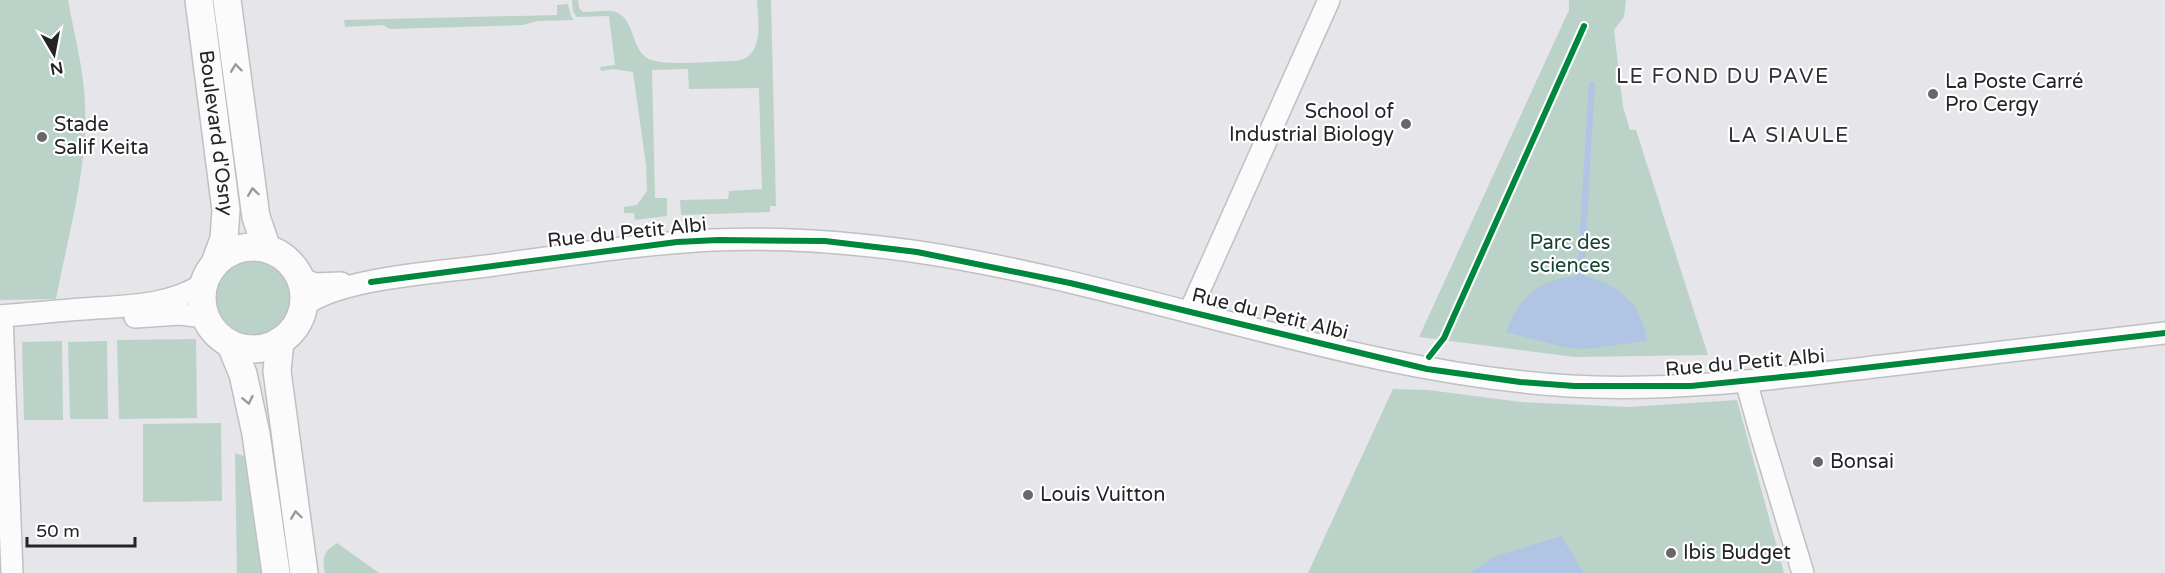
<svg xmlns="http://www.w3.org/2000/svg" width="2165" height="573" viewBox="0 0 2165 573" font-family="'Varela Round',sans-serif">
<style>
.green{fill:#bbd2c9}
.water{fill:#b0c5e3}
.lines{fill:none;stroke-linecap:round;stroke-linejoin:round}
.minor-casing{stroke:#c0c0c3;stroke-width:24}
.major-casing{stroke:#c0c0c3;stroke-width:30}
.minor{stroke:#fbfbfc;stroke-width:21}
.major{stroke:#fbfbfc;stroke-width:27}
.cycleway-casing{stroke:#fff;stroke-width:10}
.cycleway{stroke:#00873e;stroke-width:6}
.oneway{stroke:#9a9a9c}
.poi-dot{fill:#68676a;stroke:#fff;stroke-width:2}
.labels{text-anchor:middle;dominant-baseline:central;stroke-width:4.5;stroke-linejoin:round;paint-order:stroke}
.poi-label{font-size:20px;fill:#242326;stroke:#fff;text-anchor:start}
.street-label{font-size:20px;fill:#242326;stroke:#fff}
.park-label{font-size:20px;fill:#174432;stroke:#fff}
.neighbourhood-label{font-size:21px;letter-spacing:1.5px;fill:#323035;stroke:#fff}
</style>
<rect width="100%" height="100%" fill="#e6e5e9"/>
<g class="green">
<path d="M0,0h68c6,34 16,70 17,104 3,65 -17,131 -29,195l-56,1z"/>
<path d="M572,0h6l1,8 4,4c9,0 20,-2 29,-1 23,4 18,36 35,47 13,9 70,3 89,3 29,-4 22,-40 21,-61h14l5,206h-6v6l-89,3 -1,-15 48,-1 1,-8 33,-2 -3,-101 -70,1 -1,-20 -36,1 3,128h12v18l-32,4 -1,-7h-10v-6l13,-2 10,-14 -1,-26 -13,-93 -19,-3 -13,2 -1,-4 15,-2 -6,-49 -32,1 -4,-5z"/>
<polygon points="1569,0 1626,0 1624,17 1614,30 1623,107 1630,130 1636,130 1708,355 1575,357 1419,337 1569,10"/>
<polygon points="568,4 571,16 574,20 537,21 523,25 390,29 383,25 345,27 344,20 557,15 557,5"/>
<circle cx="254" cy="299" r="41"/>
<polygon points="196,339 197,418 119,419 117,340"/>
<polygon points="62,341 63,420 24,420 22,342"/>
<polygon points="107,341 108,419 70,419 68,342"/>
<polygon points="1393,389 1428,390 1521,402 1629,407 1737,400 1784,573 1308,573"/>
<polygon points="221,423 222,501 143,502 143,424"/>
<polygon points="235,453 246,457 268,573 237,573"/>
<path d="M337,543l42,30h-54c-3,-16 -2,-21 12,-30z"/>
</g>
<g class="water">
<path d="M1589,82h6l-11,194c35,9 58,27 63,65l-62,8 -18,-1 -61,-16c13,-35 33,-53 71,-56z"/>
<polygon points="1561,536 1584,573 1470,573 1493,557"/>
</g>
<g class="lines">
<g class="minor-casing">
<g id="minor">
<polyline points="300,278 315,284 341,283"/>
<path d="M304,306c34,-28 137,-34 183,-40 75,-10 150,-22 226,-26 67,-3 133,2 199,11 221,32 434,121 658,135 105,6 209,-8 312,-20 95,-11 189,-22 283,-33"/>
<polyline points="1190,311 1329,0"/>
<path d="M0,316c28,-2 55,-5 83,-7 39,-3 86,-2 120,-25"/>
<polyline points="2,316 12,573"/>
<polyline points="135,317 180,314 205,317"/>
<polyline points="1746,381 1760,431 1803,573"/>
</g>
</g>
<g class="major-casing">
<g id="major">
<path id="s1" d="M199,0l27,210 -2,29 -9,24"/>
<polyline points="227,0 256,217 267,249"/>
<circle cx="253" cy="298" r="51"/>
<polyline points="280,341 277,371 304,573"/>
<polyline points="231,345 243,374 256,434 276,573"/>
</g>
</g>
<use href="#minor" class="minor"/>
<use href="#major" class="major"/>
<g class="cycleway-casing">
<g id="cycleway">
<polyline points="371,282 677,242 718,240 825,241 917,252 1070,283 1427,369 1520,382 1574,386 1691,386 1812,374 2165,333"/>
<polyline points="1429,357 1444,338 1584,26"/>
</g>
</g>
<use href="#cycleway" class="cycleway"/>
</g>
<defs><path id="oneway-chevron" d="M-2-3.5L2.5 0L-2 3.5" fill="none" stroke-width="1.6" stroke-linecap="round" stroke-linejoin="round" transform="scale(1.5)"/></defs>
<g class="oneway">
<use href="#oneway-chevron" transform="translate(236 68) rotate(-97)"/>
<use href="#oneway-chevron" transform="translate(253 192) rotate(-98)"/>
<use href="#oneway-chevron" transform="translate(248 400) rotate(78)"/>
<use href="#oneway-chevron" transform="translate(296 515) rotate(-98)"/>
</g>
<g class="poi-dot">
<circle cx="1933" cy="94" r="6"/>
<circle cx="1406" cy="124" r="6"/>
<circle cx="42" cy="137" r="6"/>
<circle cx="1818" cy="462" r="6"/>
<circle cx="1028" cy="495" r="6"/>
<circle cx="1671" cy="553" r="6"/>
</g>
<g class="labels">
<g class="poi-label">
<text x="1945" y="82">La Poste Carré<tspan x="1945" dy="23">Pro Cergy</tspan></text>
<text x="1394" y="112" text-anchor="end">School of<tspan x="1394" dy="23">Industrial Biology</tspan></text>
<text x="54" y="125">Stade<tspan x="54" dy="23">Salif Keita</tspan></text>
<text x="1830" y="462">Bonsai</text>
<text x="1040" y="495">Louis Vuitton</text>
<text x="1683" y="553">Ibis Budget</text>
</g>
<g class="street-label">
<text stroke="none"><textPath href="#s1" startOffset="134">Boulevard d'Osny</textPath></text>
<text transform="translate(627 233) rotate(-6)">Rue du Petit Albi</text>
<text transform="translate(1270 314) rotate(14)">Rue du Petit Albi</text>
<text transform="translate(1745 363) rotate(-5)">Rue du Petit Albi</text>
</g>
<g class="park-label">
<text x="1570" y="243">Parc des<tspan x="1570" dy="23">sciences</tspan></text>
</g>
<g class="neighbourhood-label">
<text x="1723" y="76">LE FOND DU PAVE</text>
<text x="1789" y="135">LA SIAULE</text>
</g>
</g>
<g transform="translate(54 54) rotate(170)" stroke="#ffffff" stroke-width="4.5" paint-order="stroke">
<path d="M0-4.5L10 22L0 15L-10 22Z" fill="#242326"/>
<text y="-9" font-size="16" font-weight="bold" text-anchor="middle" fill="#242326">N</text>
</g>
<path d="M27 537v9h108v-9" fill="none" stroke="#242326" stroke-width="3"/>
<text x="36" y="537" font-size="18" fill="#242326" stroke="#ffffff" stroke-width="4.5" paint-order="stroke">50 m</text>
</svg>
